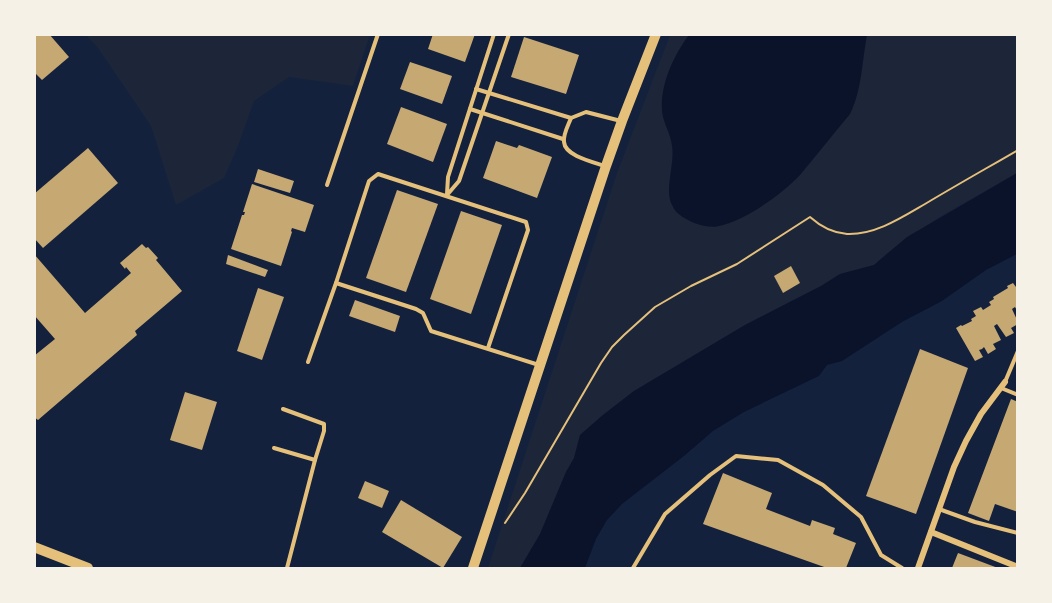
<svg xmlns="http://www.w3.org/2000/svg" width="1052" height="603" viewBox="0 0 1052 603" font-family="'PT Sans Narrow',sans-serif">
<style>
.green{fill:#1d2539}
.water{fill:#0b132b}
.building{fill:#c6a872}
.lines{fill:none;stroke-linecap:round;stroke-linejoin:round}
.path{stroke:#e5c07b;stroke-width:2}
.service{stroke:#e5c07b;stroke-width:4}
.minor{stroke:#e5c07b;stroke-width:6}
.tertiary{stroke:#e5c07b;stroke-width:10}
</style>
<rect width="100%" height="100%" fill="#14213d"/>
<g class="green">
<polygon points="86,35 370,35 353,86 289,77 254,101 238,146 224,178 176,205 151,126 98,48"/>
<polygon points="670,35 1017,35 1017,173 938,218 887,253 874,265 840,274 821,286 745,325 634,391 603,415 580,435 574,458 566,472 540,534 520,568 488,568 617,173"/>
</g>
<g class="water">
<path d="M689,35h178c-5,26 -5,55 -17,79 -17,20 -33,41 -50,61 -18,19 -55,46 -81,51 -7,2 -15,0 -22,-2 -10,-4 -21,-9 -25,-19 -8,-15 3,-41 0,-59 -1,-12 -9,-23 -10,-35 -2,-27 12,-56 27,-76z"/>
<polygon points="1017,173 1017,254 986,270 942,301 902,322 842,361 827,365 819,376 744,412 713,431 684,456 622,504 607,520 596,539 585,568 520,568 540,534 566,472 574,458 580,435 603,415 634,391 745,325 821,286 840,274 874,265 907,237"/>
</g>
<g class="building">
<polygon points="34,34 49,34 69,57 42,80 34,72"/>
<polygon points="433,34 475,34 465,62 428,49"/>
<polygon points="524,37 579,55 566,94 511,77"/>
<polygon points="410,62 452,76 442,104 400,89"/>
<polygon points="401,107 447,124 433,162 387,144"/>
<polygon points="496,141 517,148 519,145 552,157 537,198 483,178"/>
<polygon points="88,148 118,183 43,248 34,238 34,194"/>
<polygon points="258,169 294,181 290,193 254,182"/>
<polygon points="252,184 314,205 305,232 292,228 291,231 292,232 281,266 231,249 242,215 244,215 245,212 243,212"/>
<polygon points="397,190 438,204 406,292 366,278"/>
<polygon points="461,211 502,225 471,314 430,299"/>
<polygon points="142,244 146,248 148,247 158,258 156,260 182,291 135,331 137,335 38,420 34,417 34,356 55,339 34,315 34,254 85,313 131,273 126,267 125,269 120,263"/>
<polygon points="228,255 268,270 265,277 226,264"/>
<polygon points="791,266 800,283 783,293 774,276"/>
<polygon points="1013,283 1016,287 1018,286 1018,312 1015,307 1012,309 1018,322 1018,324 1011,328 1014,333 1006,337 997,324 994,326 1001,340 993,344 996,349 988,354 984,347 982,349 979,350 983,357 975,361 956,328 961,325 962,326 972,321 971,319 976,316 973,311 981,307 983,310 991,305 989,302 994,299 993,297 1008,288 1007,286"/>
<polygon points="258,288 284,297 262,360 237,351"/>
<polygon points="355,300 400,316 395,332 349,316"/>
<polygon points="920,349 968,368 916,514 866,496"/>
<polygon points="185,392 217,402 202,450 170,440"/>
<polygon points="1011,399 1018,402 1018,512 995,504 989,521 968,513"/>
<polygon points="723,473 772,493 766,509 810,526 812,520 835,528 833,534 856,543 846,568 827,568 703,524"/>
<polygon points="365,481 389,491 382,508 358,498"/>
<polygon points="401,500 462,537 443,568 382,532"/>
<polygon points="958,553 998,568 952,568"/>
</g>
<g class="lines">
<path class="path" d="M505,523l20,-30 76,-130 11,-16 12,-12 31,-28 36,-21 46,-22 73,-47c10,9 23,16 37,17 28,1 54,-16 78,-30 30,-18 62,-36 93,-54"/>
<g class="service">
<polyline points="476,89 571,118"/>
<polyline points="470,109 563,139"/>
<path d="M605,166c-12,-4 -40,-10 -41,-24 -1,-8 4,-16 7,-24l15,-6 35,9"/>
<polyline points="327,185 378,34"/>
<polyline points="447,194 448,177 494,34"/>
<polyline points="447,195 459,181 509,34"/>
<polyline points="336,283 416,309 423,313 431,331 539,365"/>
<polyline points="308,362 336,283 369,181 378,174 526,222 528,230 488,348"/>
<polyline points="1005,382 1018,351"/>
<polyline points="1001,388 1018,395"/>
<polyline points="283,409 324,424 324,431 315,460 287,568"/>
<polyline points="274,448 315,460"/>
<polyline points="939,509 975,522 1018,533"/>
<polyline points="633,568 665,514 710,475 736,456 778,460 823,485 861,517 881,555 902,568"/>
</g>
<g class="minor">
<polyline points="931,532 1018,567"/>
<polyline points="918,568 954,467 966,441 981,414 1005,382"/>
</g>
<g class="tertiary">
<polyline points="34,547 88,568"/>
<polyline points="473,568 606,166 622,121 656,34"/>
</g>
</g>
<rect width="1052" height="603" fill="none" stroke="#f6f1e7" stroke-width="72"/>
</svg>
